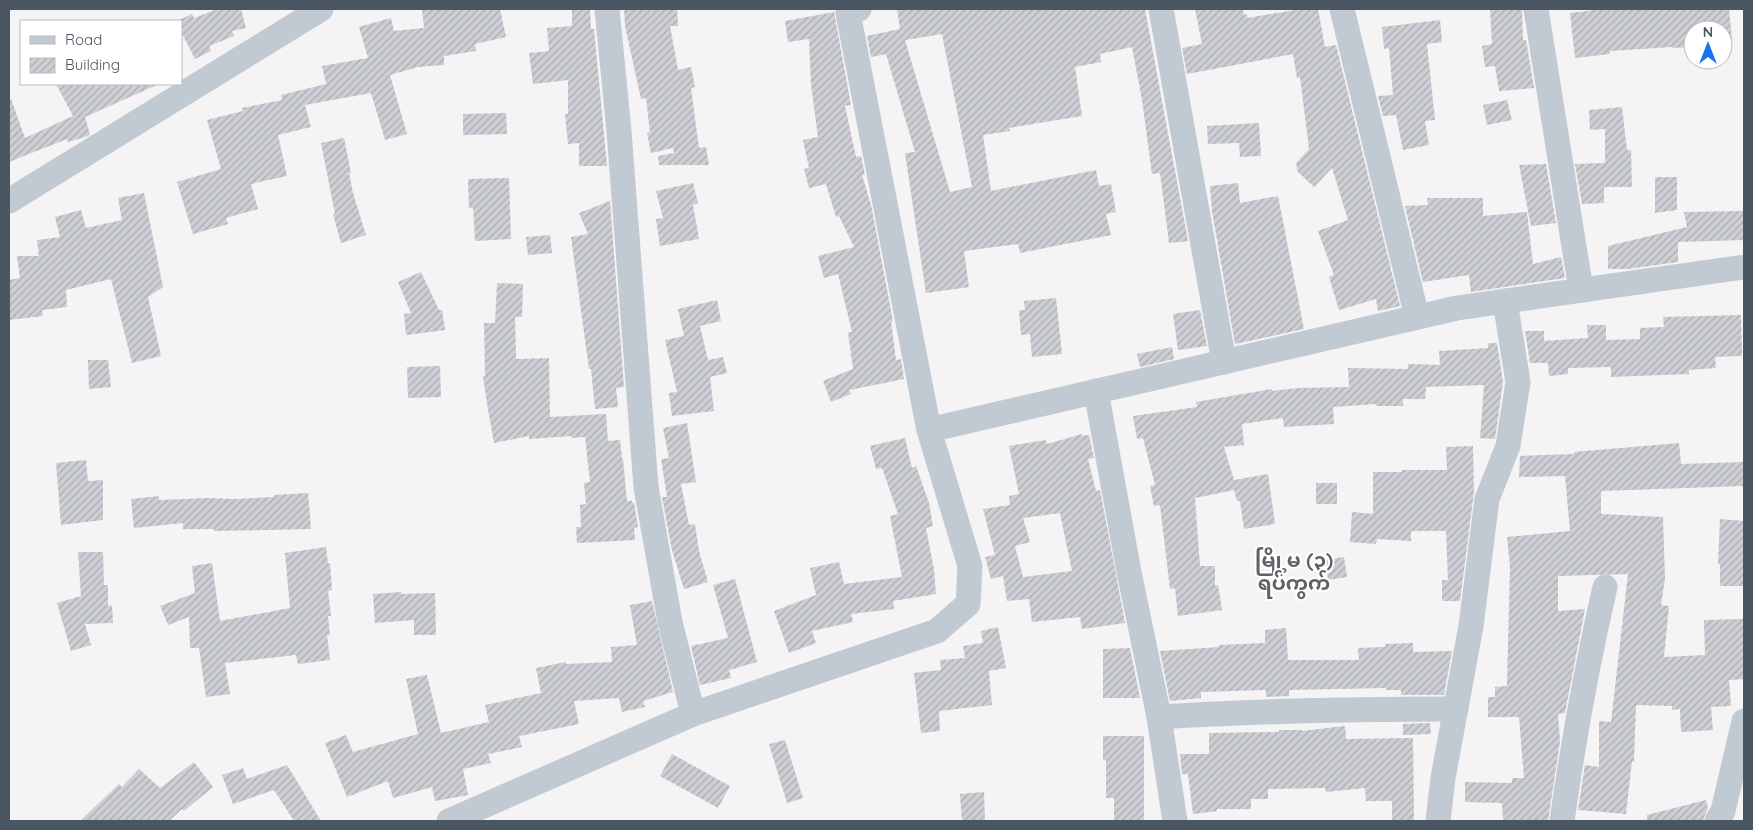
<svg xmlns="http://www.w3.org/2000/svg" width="1753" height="830" viewBox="0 0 1753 830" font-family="Quicksand,'Noto Sans Myanmar',sans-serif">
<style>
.building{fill:url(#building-hatch);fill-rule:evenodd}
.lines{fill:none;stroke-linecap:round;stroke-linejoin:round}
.street{stroke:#c1cad2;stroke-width:25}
.labels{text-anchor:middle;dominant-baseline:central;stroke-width:4;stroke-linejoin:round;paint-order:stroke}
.quarter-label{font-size:20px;font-weight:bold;fill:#5f6368;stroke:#fff}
</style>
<defs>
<pattern id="building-hatch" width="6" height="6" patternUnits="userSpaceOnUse" patternTransform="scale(1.25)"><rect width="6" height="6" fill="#cdcfd5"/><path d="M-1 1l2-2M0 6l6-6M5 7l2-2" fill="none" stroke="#a8abb0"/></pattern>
</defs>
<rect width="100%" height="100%" fill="#f5f3f3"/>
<g class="building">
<polygon points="218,9 241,9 246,28 232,31 234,36 209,46 211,51 195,59 181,32 181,21 177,21 192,14 194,18"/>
<polygon points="422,9 500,9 506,37 475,44 476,51 444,56 444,65 418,67 390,75 407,134 385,140 371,93 305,105 311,127 278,135 287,176 251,184 258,209 226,218 228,224 193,234 177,182 221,169 207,120 243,111 242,108 282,100 281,95 326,84 322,66 368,58 359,27 391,18 394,31 424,28"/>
<polygon points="572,9 590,9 591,29 594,29 607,166 579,166 579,143 568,144 565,114 568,114 568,80 533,84 529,53 549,51 547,28 572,26"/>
<polygon points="624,9 677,9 678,26 670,26 678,70 691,67 695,87 691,88 699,148 706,147 709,165 659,165 658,156 674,153 673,148 651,153 647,133 650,132 646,98 641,99 625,26"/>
<path d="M897,9h248l43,232 -19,2 -9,-70 -8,1 -10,-74 -10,-53 -32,7 1,8 -26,5 7,49 -73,12 1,3 -27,4 8,56 105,-21 3,16 12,-2 5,28 -10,2 5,21 -91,18 -2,-9 -54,7 5,36 -43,6 -21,-140 10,-1 -29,-98 -15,3 -4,-21 33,-7zM942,34l30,153 -22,5 -45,-152z"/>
<polygon points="1195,9 1243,9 1244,15 1247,14 1247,18 1301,9 1318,9 1325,47 1336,45 1400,306 1378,311 1376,299 1339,310 1329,277 1334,275 1318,231 1348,220 1332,168 1314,187 1298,172 1296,163 1309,149 1300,77 1297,78 1293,54 1187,74 1182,48 1202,44"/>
<polygon points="1490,9 1522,9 1523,40 1526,40 1534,88 1499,91 1495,66 1485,67 1482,46 1492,44"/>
<polygon points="1603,9 1729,9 1732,40 1723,41 1723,30 1693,30 1693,47 1672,48 1672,47 1610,51 1610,54 1575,58 1570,13"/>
<polygon points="834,12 851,105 845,106 856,157 861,156 865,175 862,175 871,205 893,321 891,321 896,360 901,359 904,379 849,390 851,394 831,402 823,381 853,369 848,332 852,332 838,274 824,278 818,256 854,247 839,216 836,217 826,184 809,188 804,169 809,168 803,140 818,137 811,85 809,39 788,42 785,21"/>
<polygon points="1440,20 1442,42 1427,44 1435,120 1425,121 1429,145 1403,150 1396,115 1383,116 1378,96 1393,95 1389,48 1384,49 1382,27"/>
<polygon points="56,84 159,84 85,117 90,134 88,136 68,142 67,139 9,162 9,100 11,99 25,138 73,116"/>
<polygon points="1507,100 1512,120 1487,125 1483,105"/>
<polygon points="1622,107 1627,150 1631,150 1632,187 1604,187 1604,203 1582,204 1575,164 1605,163 1605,129 1590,130 1589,110"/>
<polygon points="506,113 507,134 463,135 463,114"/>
<polygon points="1259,123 1261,156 1240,157 1239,143 1208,144 1207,126"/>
<polygon points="344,138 351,173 349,173 353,193 366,235 341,243 333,214 335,214 321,143"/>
<polygon points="1546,164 1556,223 1531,226 1519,165"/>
<polygon points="1655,177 1677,177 1677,210 1655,213"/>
<polygon points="509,178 511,239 475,241 473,208 469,208 468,179"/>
<polygon points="693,183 698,203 693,205 699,239 660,246 656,219 663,218 656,191"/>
<polygon points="1238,183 1240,203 1278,196 1304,329 1235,344 1212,211 1210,186"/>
<polygon points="144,193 163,287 148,297 161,356 132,363 111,279 66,290 67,307 42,310 43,316 9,320 9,280 20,278 17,256 39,256 37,240 60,237 55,217 81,210 86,228 122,220 118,198"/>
<polygon points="1427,198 1483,198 1483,216 1527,212 1533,264 1561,257 1565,278 1471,292 1469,275 1423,282 1405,206 1428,205"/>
<polygon points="610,201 624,387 616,388 618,407 595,409 591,369 589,369 571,237 588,234 579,213"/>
<polygon points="1744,211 1744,240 1678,242 1678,262 1628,269 1608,269 1608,246 1687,227 1684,212"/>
<polygon points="550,235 552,253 528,255 526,237"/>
<polygon points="421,272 439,310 442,310 445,330 406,335 404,314 411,313 398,282"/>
<polygon points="497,283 523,284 522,317 515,317 516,359 549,358 550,417 606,414 608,441 620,440 622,459 623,459 627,501 632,501 632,503 634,503 638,527 634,528 635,540 577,543 576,527 581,527 580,505 586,504 584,483 590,482 585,437 571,438 571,436 529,439 529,436 494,443 488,410 483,376 485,376 484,323 495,323"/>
<polygon points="1056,298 1062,354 1032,357 1030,334 1021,335 1019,310 1025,310 1024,301"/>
<polygon points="717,300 721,321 700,326 708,360 723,357 727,373 710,377 714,411 672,416 669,393 677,392 665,340 684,336 678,309"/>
<polygon points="1200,310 1207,346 1178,350 1173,314"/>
<polygon points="1741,315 1742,356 1715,357 1716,368 1689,370 1689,374 1611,377 1611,367 1568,368 1568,374 1549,376 1548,363 1530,363 1525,331 1544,331 1544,341 1588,338 1587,325 1606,325 1606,340 1640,339 1640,328 1664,327 1663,317"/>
<polygon points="1488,343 1497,343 1503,382 1495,439 1480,438 1484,385 1426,387 1425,399 1403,399 1403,406 1376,406 1376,404 1333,407 1334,424 1284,427 1283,418 1242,424 1244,445 1224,447 1234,480 1268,474 1275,524 1244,529 1240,501 1237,501 1234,490 1195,498 1200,566 1215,566 1215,586 1218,585 1222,610 1178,616 1175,588 1170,589 1160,505 1154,506 1150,486 1155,485 1143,438 1137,439 1133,416 1197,407 1196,402 1272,389 1272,391 1298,388 1349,387 1348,368 1408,369 1408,364 1440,365 1439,351 1488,348"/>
<polygon points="1172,347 1174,359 1140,367 1137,354"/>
<polygon points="88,360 108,360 111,387 89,389"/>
<polygon points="440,366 441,397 408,398 407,367"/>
<polygon points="687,423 696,482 681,484 689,525 695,524 699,551 708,582 684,589 672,550 662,497 667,497 661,459 669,458 663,428"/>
<path d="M1082,434v2l7,-1 5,23 -6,1 8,32 4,-1 25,133 -43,6 -2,-12 -48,5 -3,-23 -22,2 -4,-25 -12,3 -6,-22 10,-2 -12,-46 27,-4 -1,-9 10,-2 -10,-48 37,-6 1,4zM1060,513l12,58 -49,6 -8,-31 15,-4 -7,-24z"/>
<polygon points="905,438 912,468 916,466 929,503 933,526 926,528 934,570 936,594 893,601 894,609 851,614 853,622 812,631 816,643 789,653 774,611 816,595 810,568 839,562 844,584 902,577 890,516 898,514 882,468 876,469 870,446"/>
<polygon points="1679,443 1681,464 1744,462 1744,486 1601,491 1601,514 1663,517 1665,579 1661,605 1669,606 1664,657 1705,655 1704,620 1744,619 1744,679 1729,680 1731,706 1711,707 1713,730 1681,732 1680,709 1672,710 1672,706 1636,705 1634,762 1632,761 1626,814 1578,810 1585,765 1599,767 1599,721 1611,722 1628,574 1558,576 1558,611 1585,609 1565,713 1558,714 1560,741 1548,821 1503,821 1502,803 1465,802 1465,782 1512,783 1512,778 1524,778 1519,717 1488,717 1488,697 1495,697 1495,687 1507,686 1510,566 1507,537 1570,531 1565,476 1519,477 1520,456 1574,454 1574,452"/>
<polygon points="1473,446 1474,492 1460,601 1442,601 1442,580 1448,580 1446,531 1411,531 1411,541 1377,539 1376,544 1350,542 1352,512 1373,514 1373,472 1402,472 1402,470 1447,470 1446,447"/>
<polygon points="86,460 88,481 103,480 103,520 61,525 56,463"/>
<rect x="1316" y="483" width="21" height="21"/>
<polygon points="308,493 311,529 214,531 214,529 183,529 183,523 134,528 131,499 159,496 159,500 208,498 233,499 274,497 274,495"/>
<polygon points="1720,519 1744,521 1744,586 1720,586 1720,564 1718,564"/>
<polygon points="326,547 328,564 330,563 332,590 328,591 331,616 328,616 330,635 327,635 330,660 298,664 296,655 225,663 230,694 206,697 199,648 190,648 189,617 168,625 160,606 195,593 192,566 212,563 220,621 290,608 285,553"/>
<polygon points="78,552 103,552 104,585 108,585 108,606 112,605 113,623 85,624 91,645 71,651 57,603 81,596"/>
<polygon points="1344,557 1347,577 1328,580 1325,560"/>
<polygon points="735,579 757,662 729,670 731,678 700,685 691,646 728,638 713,585"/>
<polygon points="401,592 401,594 435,593 436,635 414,635 414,620 375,623 373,594"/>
<polygon points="652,601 673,692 643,701 645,707 622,712 619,698 574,701 579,724 519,736 522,747 488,754 491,763 463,769 468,795 435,801 432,787 393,798 388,781 347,797 325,743 346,735 353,752 418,734 406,679 427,675 441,733 489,722 485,705 541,693 536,668 566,662 566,664 612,662 611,647 637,645 630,605"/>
<polygon points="998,627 1006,668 989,671 992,705 939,711 940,731 921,733 914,673 941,670 940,660 965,658 963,646 983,643 981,631"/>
<polygon points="1286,628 1288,660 1359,660 1358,648 1385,647 1385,644 1413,643 1413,652 1452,651 1444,695 1401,695 1401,690 1386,690 1386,688 1289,690 1289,696 1266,697 1266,690 1201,692 1201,698 1170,701 1160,651 1219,647 1219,645 1265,643 1265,630"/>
<polygon points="1130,648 1140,698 1103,698 1103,649"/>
<polygon points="1430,723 1431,734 1403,735 1403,724"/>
<polygon points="1345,726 1346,739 1413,738 1414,821 1392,821 1392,801 1366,801 1365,788 1326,792 1325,788 1268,789 1268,799 1251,799 1251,809 1217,809 1217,811 1193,814 1188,774 1182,774 1180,754 1209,754 1209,733 1279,732 1279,730 1302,730 1302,731"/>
<polygon points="1103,736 1144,736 1144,821 1114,821 1114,798 1106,798 1106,760 1103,760"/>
<polygon points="785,740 803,798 787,803 769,744"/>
<polygon points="672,754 730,786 718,808 660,776"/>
<polygon points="194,762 213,787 184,811 182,809 169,821 80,821 119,784 122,787 139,769 160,788"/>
<polygon points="287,765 321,821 294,821 274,790 233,804 222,775 243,768 247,779"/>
<polygon points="984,792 985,821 962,821 960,794"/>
<polygon points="1706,800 1708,808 1703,820 1647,821 1647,815"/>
</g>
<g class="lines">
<g class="street">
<polyline points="607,9 619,131 646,487 670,622 693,714"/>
<polyline points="1161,9 1224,362"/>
<polyline points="1342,9 1417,317"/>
<polyline points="1536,9 1581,290"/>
<polyline points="9,201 321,9"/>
<polyline points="1096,391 1129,572 1159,717 1175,821"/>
<polyline points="929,430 1457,308 1744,267"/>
<path d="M1159,717c99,-6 198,-8 297,-8"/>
<polyline points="449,821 693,714 937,631 968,604 970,566 929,430 848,13 859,9"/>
<polyline points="1438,821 1443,778 1471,626 1487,499 1508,446 1518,382 1505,301"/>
<path d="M1562,821c11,-78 25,-156 43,-234"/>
<polyline points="1717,821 1723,811 1744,721"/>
</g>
</g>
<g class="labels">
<g class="quarter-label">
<text x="1294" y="559">မြို့မ (၃)<tspan x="1294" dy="23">ရပ်ကွက်</tspan></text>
</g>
</g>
<rect width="1753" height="830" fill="none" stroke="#4a5661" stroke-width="20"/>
<rect x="20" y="20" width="162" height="65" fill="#ffffff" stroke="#b7bbc0"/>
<rect x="30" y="36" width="25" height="8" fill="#c1cad2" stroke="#b7bbc0"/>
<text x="65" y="45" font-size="15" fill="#4a5661">Road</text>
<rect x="30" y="58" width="25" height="15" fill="url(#building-hatch)" stroke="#b7bbc0"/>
<text x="65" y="70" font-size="15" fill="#4a5661">Building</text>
<g transform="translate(1708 45)"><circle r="24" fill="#ffffff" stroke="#b7bbc0"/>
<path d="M0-4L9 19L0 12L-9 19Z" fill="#1a73e8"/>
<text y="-8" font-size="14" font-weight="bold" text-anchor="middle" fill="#4a5661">N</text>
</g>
</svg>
